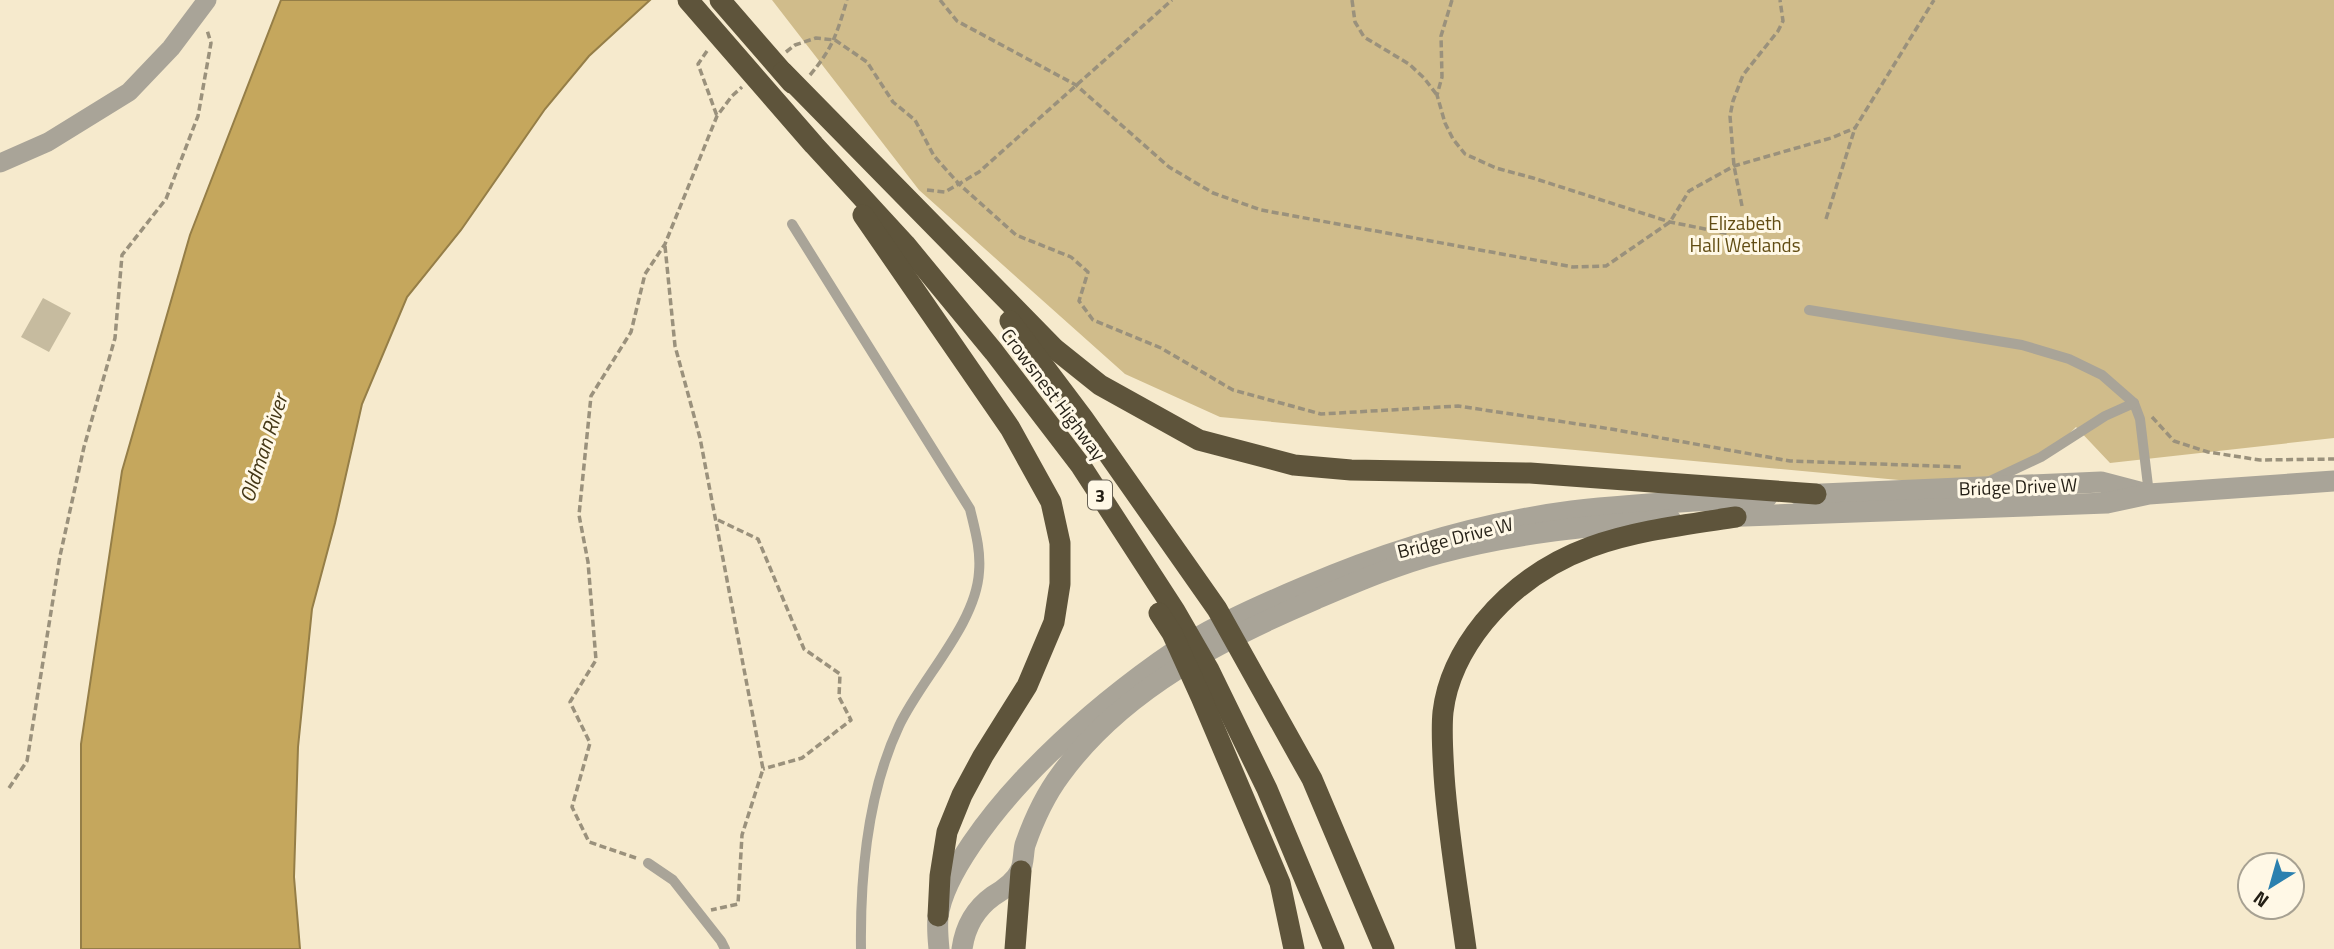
<svg xmlns="http://www.w3.org/2000/svg" width="2334" height="949" viewBox="0 0 2334 949" font-family="'Titillium Web',sans-serif">
<style>
.green{fill:#d0bc8b}
.water{fill:#c5a75d;stroke:#957e47;stroke-width:2}
.building{fill:#c6bb9f}
.lines{fill:none;stroke-linecap:round;stroke-linejoin:round}
.path{stroke:#9a917c;stroke-width:3.5;stroke-dasharray:7 3.5;stroke-linecap:butt}
.service{stroke:#a9a498;stroke-width:10}
.minor{stroke:#a9a498;stroke-width:19}
.tertiary{stroke:#a9a498;stroke-width:21}
.motorway{stroke:#5e543b;stroke-width:21}
.labels{text-anchor:middle;dominant-baseline:central;stroke-width:6;stroke-linejoin:round;paint-order:stroke}
.shield{fill:#fff8e6;stroke:#666054;stroke-width:2}
.shield-label{font-size:18px;font-weight:bold;fill:#241f15}
.park-label{font-size:19px;fill:#614c13;stroke:#fff8e6}
.street-label{font-size:19px;fill:#241f15;stroke:#fff8e6}
.water-label{font-size:21px;font-style:italic;fill:#443716;stroke:#fff8e6}
</style>
<rect width="100%" height="100%" fill="#f6eacd"/>
<polygon class="green" points="772,0 2334,0 2334,438 2110,463 2076,427 2058,445 1974,487 1220,417 1125,374 919,190"/>
<polygon class="water" points="281,0 650,0 589,56 545,109 461,230 407,297 362,404 335,523 312,609 298,747 294,877 300,949 81,949 81,744 122,471 190,235"/>
<polygon class="building" points="43,298 71,313 49,352 21,337"/>
<g class="lines">
<g class="path">
<polyline points="940,0 957,21 1076,85 1169,167 1213,193 1261,210 1573,267 1606,266 1670,222 1689,191 1734,166 1831,138 1855,128 1934,0"/>
<polyline points="1352,0 1355,22 1364,37 1409,64 1424,78 1437,95"/>
<polyline points="1452,0 1441,36 1442,77 1437,95 1445,123 1453,139 1465,154 1496,168 1533,178 1670,222 1730,234"/>
<polyline points="707,51 698,64 717,116"/>
<polyline points="786,52 795,45 816,38 835,40 867,62 893,102 915,120 934,156 959,184 1016,235 1071,257 1088,272 1079,301 1093,320 1161,348 1233,390 1321,414 1458,406 1611,429 1790,461 1964,467"/>
<path d="M810,75c23,-27 27,-42 37,-75"/>
<polyline points="927,190 945,192 979,172 1172,0"/>
<polyline points="1742,206 1734,166 1730,116 1733,101 1743,75 1778,31 1783,21 1780,0"/>
<polyline points="1826,219 1855,128"/>
<polyline points="665,246 675,346 700,438 763,769 742,835 738,904 711,910"/>
<polyline points="2152,417 2174,441 2208,452 2260,460 2334,459"/>
<polyline points="718,520 758,539 804,649 840,674 839,697 851,720 802,758 763,769"/>
<polyline points="9,788 27,761 60,556 84,447 115,338 122,255 166,199 198,116 211,43 207,30"/>
<polyline points="636,858 589,842 572,807 590,743 570,702 596,660 588,562 579,515 591,396 631,332 645,274 665,244 717,116 732,96 742,87"/>
</g>
<g class="service">
<path d="M792,224l178,285c5,21 11,41 9,63 -3,52 -58,107 -80,154 -32,68 -39,149 -38,223"/>
<polyline points="1809,310 2022,345 2069,359 2102,375 2134,403 2140,419 2149,494"/>
<polyline points="1990,481 2041,457 2105,416 2134,403"/>
<polyline points="648,863 673,880 721,941 725,949"/>
</g>
<polyline class="minor" points="0,163 48,142 129,92 171,48 207,0"/>
<g class="tertiary">
<polyline points="1799,495 2101,482 2143,493"/>
<polyline points="1717,517 2107,503 2149,494 2334,481"/>
<path d="M939,949c-1,-10 -2,-21 -1,-32 5,-43 56,-106 85,-137 41,-44 87,-83 136,-118 44,-31 95,-54 145,-75 86,-37 175,-64 268,-76 65,-8 130,-10 195,-14"/>
<path d="M962,949c3,-22 13,-40 31,-53 10,-6 22,-14 27,-25 4,-7 3,-18 5,-26 8,-23 21,-51 36,-71 62,-85 161,-135 255,-175 40,-17 82,-35 124,-46 76,-20 153,-28 231,-33"/>
</g>
<g class="motorway">
<polyline points="688,0 814,145 905,244 994,352 1081,466 1175,611 1209,670 1267,789 1334,949"/>
<polyline points="720,0 792,83"/>
<polyline points="783,72 1055,349 1100,385 1199,440 1294,465 1351,470 1530,473 1816,494"/>
<polyline points="863,215 1010,428 1051,502 1060,543 1060,584 1054,622 1027,686 983,756 962,795 947,832 940,876 938,916"/>
<polyline points="1010,321 1083,418 1217,609 1312,779 1384,949"/>
<polyline points="1159,613 1172,633 1201,697 1280,883 1294,949"/>
<polyline points="1015,949 1021,871"/>
<path d="M1466,949c-8,-58 -18,-115 -22,-174 -1,-20 -3,-43 -1,-63 4,-34 20,-64 41,-90 69,-83 153,-90 252,-105"/>
</g>
</g>
<g class="labels">
<rect class="shield" x="1088" y="480.5" width="24" height="29" rx="5"/>
<g class="shield-label">
<text x="1100" y="495">3</text>
</g>
<g class="park-label">
<text x="1745" y="222">Elizabeth<tspan x="1745" dy="22">Hall Wetlands</tspan></text>
</g>
<g class="street-label">
<text transform="translate(1054 394) rotate(53)">Crowsnest Highway</text>
<text transform="translate(2018 486) rotate(-2)">Bridge Drive W</text>
<text transform="translate(1455 537) rotate(-14)">Bridge Drive W</text>
</g>
<g class="water-label">
<text transform="translate(263 448) rotate(-72)">Oldman River</text>
</g>
</g>
<g transform="translate(2271 886) rotate(217)"><circle r="33" fill="#fff8e6" stroke="#a7a192" stroke-width="2"/>
<path d="M0-5L12 26L0 18L-12 26Z" fill="#2b80af"/>
<text y="-10" font-size="19" font-weight="bold" text-anchor="middle" fill="#241f15">N</text>
</g>
</svg>
